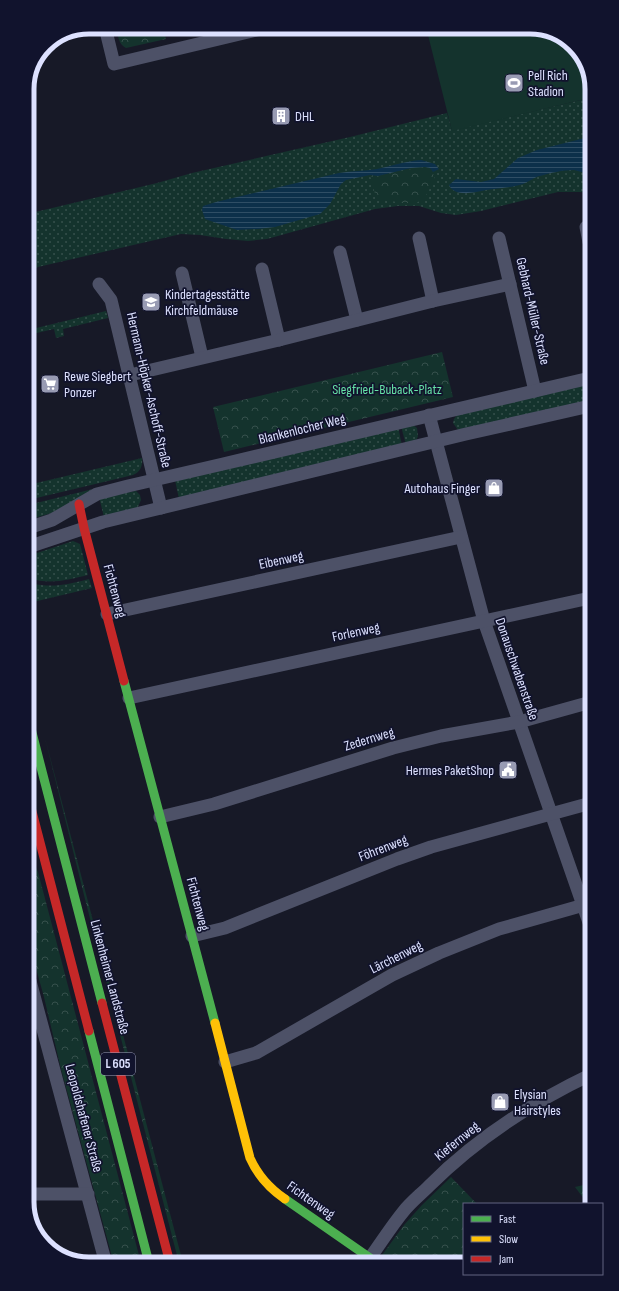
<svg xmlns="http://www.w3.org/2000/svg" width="619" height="1291" viewBox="0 0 619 1291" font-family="'Sofia Sans Condensed',sans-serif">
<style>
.grass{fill:url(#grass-dots)}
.forest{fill:url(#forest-crowns)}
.garden{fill:#14332d}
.water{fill:url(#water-rules)}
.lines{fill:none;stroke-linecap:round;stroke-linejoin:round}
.street{stroke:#4d5167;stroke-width:13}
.fast{stroke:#4caf50;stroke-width:9}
.slow{stroke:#ffc107;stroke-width:9}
.jam{stroke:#c62828;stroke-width:9}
.labels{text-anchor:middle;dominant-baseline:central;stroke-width:3.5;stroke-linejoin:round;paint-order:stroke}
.shield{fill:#11132d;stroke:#a0a3c0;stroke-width:1}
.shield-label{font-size:13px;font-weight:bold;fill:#dde1ff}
.poi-label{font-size:14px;fill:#dde1ff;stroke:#11132d;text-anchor:start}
.street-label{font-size:14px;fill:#dde1ff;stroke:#11132d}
.park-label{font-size:14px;fill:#66e2a7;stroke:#11132d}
.rim{fill:none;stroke:#dde1ff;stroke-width:5}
</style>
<defs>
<pattern id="grass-dots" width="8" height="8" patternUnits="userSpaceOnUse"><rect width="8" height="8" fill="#14332d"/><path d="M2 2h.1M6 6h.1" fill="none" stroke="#36504c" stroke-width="1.8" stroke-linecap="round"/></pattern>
<pattern id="forest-crowns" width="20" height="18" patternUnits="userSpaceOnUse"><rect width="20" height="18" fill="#14332d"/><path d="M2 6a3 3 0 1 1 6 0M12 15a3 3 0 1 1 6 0" fill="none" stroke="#36504c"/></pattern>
<pattern id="water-rules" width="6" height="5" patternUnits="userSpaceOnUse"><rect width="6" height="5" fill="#0c304a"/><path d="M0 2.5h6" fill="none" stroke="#2f4e65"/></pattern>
</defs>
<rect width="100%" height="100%" fill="#171927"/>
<g class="grass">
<polygon points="589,98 589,193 580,192 558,192 481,211 456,215 441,213 419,206 398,206 375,209 267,239 248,241 226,239 200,235 181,234 38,267 28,273 27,214 157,183 192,173 350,137 447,113 452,130"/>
<polygon points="106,311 108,318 63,329 64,336 56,338 54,329 28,335 28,330"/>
<polygon points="590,382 590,401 458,430 453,423 454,419 457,415"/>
<polygon points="413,425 417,428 418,436 416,441 406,445 401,426"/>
<polygon points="398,426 402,446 179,499 175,480"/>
<path d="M142,458c1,8 -2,14 -9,17l-105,25v-15z"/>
<polygon points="93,489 55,512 28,520 28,505"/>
<polygon points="136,491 140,495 141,500 137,509 104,517 99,497"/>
<path d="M73,541l7,3 8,31c-21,5 -38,10 -59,3l-1,-20 9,-5z"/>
<path d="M89,579l3,9 -63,15v-20c25,5 36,2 60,-4z"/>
</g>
<g class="forest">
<path d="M116,27h47l3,12 -40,9c-8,-4 -8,-13 -10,-21z"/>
<path d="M425,167c7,2 8,6 10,12l-11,20 -8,4h-13l-24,-4 -4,-5 -5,-19c18,2 37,-7 55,-8z"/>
<polygon points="442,352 453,397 224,452 213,407"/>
<polygon points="45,738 183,1263 179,1263 85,899"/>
<polygon points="29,849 32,859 38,872 141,1263 114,1264 61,1069 44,997 30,947"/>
<polygon points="451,1177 477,1204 464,1204 464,1261 377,1262 404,1225 422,1205"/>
<polygon points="588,1184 592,1184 591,1204 588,1204 575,1187"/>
</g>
<polygon class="garden" points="426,27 534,27 568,40 589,69 589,98 452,131"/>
<g class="water">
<path d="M589,137v37c-5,-1 -10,-3 -15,-4 -11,0 -24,3 -34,6 -6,1 -11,6 -17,8 -12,4 -24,4 -37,6 -11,2 -31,8 -37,-5l7,-6 25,3 13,-3 24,-21 19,-8z"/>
<path d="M421,160l14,4 4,5 -6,3 -3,-4 -5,-1 -14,1 -33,8 -8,-1 -24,5 -5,4 -11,20 -10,10 -45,13 -17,2 -21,1 -32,-11 -3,-9 1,-4 13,-4 123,-29c13,-2 25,-2 38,-4 15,-3 29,-8 44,-9z"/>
</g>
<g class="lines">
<g class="street">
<polyline points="105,27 114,64 269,27"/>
<polyline points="586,227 589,242"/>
<polyline points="419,238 433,301"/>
<polyline points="499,238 535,391"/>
<polyline points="340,252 357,320"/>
<polyline points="262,269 279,340"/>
<polyline points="182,273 202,357"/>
<polyline points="99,284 111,300 161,508"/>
<polyline points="130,375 279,340 433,301 510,284"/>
<polyline points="429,415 484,621 591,928"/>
<polyline points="28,528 52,520 97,494 128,486 223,464 590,378"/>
<polyline points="28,547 103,522 466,434 590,406"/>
<polyline points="107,614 461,537"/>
<polyline points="129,698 590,598"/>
<polyline points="160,817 214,804 393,748 441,736 519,722 591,702"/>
<polyline points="192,936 225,928 397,859 431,847 591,803"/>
<polyline points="30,981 106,1264"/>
<polyline points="225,1062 256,1053 392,975 439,953 499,929 591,903"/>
<polyline points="30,1194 88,1194"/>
<path d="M367,1262c12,-16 23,-34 36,-50 7,-9 17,-17 26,-26 47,-47 102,-83 163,-112"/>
</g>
<g class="fast">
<polyline points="124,681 215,1023"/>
<polyline points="29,721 102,1003"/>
<polyline points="89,1031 149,1263"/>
<polyline points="285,1199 370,1258"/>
</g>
<path class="slow" d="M215,1023l35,135c8,18 19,30 35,41"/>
<g class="jam">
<polyline points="79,504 84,528 124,681"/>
<polyline points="29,800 89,1031"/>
<polyline points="102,1003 170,1263"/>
</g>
</g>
<defs>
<g id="stadium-square" transform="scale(1)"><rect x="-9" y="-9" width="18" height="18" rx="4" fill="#989bb3" stroke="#11132d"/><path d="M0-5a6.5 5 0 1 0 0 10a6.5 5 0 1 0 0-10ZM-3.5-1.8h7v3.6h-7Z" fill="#fff"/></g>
<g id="building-square" transform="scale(1)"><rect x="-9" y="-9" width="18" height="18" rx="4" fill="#989bb3" stroke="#11132d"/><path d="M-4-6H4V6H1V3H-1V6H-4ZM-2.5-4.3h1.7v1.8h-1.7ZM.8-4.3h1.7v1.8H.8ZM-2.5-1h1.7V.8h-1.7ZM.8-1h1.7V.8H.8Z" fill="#fff"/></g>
<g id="school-square" transform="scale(1)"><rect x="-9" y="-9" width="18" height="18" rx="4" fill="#989bb3" stroke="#11132d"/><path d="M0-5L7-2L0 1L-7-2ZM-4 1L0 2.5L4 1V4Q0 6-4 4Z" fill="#fff"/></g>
<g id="supermarket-square" transform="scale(1)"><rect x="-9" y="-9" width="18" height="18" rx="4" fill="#989bb3" stroke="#11132d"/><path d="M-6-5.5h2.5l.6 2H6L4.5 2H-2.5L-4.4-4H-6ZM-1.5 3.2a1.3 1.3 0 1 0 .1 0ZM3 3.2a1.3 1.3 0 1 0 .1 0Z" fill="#fff"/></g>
<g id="shop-square" transform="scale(1)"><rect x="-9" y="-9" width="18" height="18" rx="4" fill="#989bb3" stroke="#11132d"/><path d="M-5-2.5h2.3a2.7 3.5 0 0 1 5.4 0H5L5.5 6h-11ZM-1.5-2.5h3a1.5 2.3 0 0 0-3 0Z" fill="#fff"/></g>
<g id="civic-square" transform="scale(1)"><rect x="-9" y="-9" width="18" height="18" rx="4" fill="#989bb3" stroke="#11132d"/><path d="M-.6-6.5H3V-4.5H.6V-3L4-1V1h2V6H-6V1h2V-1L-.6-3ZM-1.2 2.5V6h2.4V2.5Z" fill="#fff"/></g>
</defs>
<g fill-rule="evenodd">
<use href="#stadium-square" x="514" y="83"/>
<use href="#building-square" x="281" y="116"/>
<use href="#school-square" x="151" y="302"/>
<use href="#supermarket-square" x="50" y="384"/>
<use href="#shop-square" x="494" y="488"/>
<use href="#civic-square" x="508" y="770"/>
<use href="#shop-square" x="500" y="1102"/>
</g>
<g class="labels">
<rect class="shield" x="101" y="1053" width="34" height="22" rx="3"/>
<g class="shield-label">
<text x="118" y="1064">L 605</text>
</g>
<g class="poi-label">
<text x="528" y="75">Pell Rich<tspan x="528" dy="16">Stadion</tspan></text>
<text x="295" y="116">DHL</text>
<text x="165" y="294">Kindertagesstätte<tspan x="165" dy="16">Kirchfeldmäuse</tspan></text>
<text x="64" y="376">Rewe Siegbert<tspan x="64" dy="16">Ponzer</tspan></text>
<text x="480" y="488" text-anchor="end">Autohaus Finger</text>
<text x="494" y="770" text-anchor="end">Hermes PaketShop</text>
<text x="514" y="1094">Elysian<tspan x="514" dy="16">Hairstyles</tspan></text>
</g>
<g class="street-label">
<text transform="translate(533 311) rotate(77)">Gebhard-Müller-Straße</text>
<text transform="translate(149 390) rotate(77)">Hermann-Höpker-Aschoff-Straße</text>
<text transform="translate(302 429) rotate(-14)">Blankenlocher Weg</text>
<text transform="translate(281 560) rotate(-12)">Eibenweg</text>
<text transform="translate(115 591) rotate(75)">Fichtenweg</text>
<text transform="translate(356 632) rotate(-12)">Forlenweg</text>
<text transform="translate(517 669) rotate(71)">Donauschwabenstraße</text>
<text transform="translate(369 739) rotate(-17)">Zedernweg</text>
<text transform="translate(383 848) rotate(-21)">Föhrenweg</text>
<text transform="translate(198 904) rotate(75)">Fichtenweg</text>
<text transform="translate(396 957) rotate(-27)">Lärchenweg</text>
<text transform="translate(110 977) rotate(75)">Linkenheimer Landstraße</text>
<text transform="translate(84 1118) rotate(75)">Leopoldshafener Straße</text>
<text transform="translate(457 1141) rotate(-39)">Kiefernweg</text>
<text transform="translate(311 1200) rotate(35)">Fichtenweg</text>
</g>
<g class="park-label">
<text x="387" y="389">Siegfried-Buback-Platz</text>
</g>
</g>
<path d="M0 0H619V1291H0ZM89 34H530A55 55 0 0 1 585 89V1202A55 55 0 0 1 530 1257H89A55 55 0 0 1 34 1202V89A55 55 0 0 1 89 34Z" fill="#11132d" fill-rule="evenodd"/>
<path class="rim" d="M89 34H530A55 55 0 0 1 585 89V1202A55 55 0 0 1 530 1257H89A55 55 0 0 1 34 1202V89A55 55 0 0 1 89 34Z"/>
<rect x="463" y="1203" width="140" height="72" fill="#11132d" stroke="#636581"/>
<rect x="471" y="1216" width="20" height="6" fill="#4caf50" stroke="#636581"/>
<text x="499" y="1223" font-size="12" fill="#dde1ff">Fast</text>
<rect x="471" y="1236" width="20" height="6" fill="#ffc107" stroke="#636581"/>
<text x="499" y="1243" font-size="12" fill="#dde1ff">Slow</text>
<rect x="471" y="1256" width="20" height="6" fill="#c62828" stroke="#636581"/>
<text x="499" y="1263" font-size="12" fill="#dde1ff">Jam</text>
</svg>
